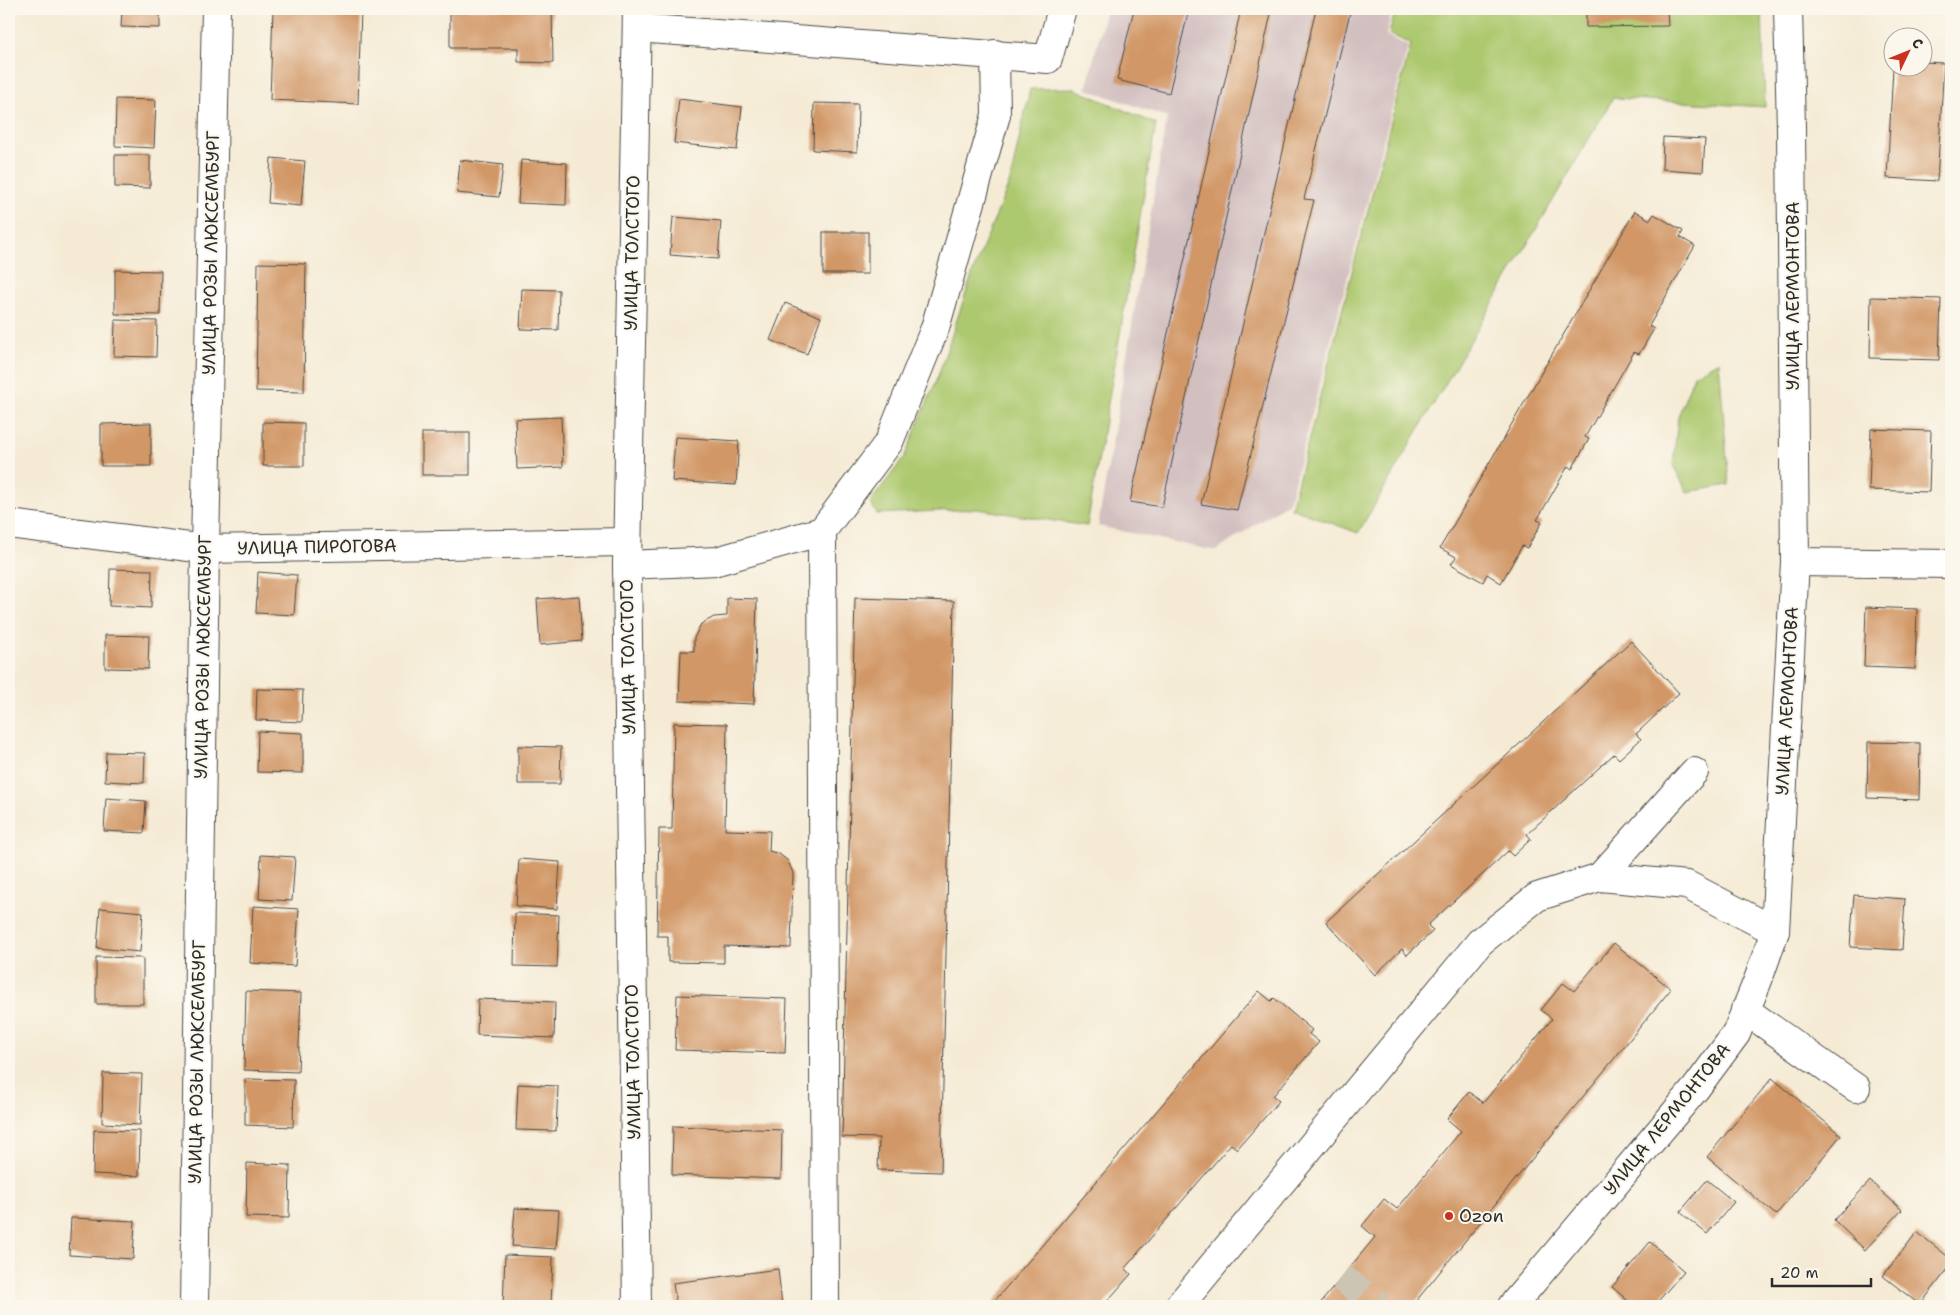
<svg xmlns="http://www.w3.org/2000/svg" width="1960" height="1315" viewBox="0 0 1960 1315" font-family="'Shantell Sans',sans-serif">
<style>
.industrial{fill:#d2bfc0}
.green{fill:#adc96f;stroke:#6c7a4d}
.building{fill:#d19766}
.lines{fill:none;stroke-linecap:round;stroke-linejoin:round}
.minor-tunnel{stroke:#cdc5b3;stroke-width:28;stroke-dasharray:28 14;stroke-linecap:butt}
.minor-casing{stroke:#494844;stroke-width:30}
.minor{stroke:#fff;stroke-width:28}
.poi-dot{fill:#c8321e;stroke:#fbf7ec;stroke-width:2}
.labels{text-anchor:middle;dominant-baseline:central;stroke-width:4;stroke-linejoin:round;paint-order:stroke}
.street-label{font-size:18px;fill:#2b2b2b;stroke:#fbf7ec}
.poi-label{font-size:18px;fill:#2b2b2b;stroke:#fbf7ec;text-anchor:start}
</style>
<rect width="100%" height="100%" fill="#fbf7ec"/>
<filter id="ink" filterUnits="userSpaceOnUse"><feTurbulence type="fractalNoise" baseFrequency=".02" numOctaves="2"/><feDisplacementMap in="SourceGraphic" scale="10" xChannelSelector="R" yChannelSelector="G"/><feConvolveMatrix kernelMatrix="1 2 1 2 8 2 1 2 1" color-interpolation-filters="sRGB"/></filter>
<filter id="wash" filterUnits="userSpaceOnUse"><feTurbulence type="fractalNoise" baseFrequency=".0096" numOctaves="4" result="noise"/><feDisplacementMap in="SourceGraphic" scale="20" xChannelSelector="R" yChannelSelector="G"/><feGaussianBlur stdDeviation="1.12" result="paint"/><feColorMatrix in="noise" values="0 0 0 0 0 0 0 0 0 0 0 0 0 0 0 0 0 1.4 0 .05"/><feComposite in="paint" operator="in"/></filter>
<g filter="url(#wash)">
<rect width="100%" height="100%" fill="#f5ebd5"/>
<polygon class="industrial" points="1106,9 1393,9 1386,35 1408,46 1289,502 1216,551 1098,526 1167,117 1086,89"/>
<g class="green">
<polygon points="1396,9 1762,9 1765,107 1613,98 1358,533 1291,508 1411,44 1389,34"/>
<polygon points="1073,88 1156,124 1087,526 977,509 877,514 870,502 904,458 938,376 973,272 1010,181 1030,89"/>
<polygon points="1719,361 1729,485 1687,492 1673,465 1678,417 1694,375"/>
</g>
<g id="blocks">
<g class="building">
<polygon points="122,9 160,9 160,28 121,27"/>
<polygon points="273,9 361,9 358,104 270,100"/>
<polygon points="450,9 552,9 553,63 518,62 518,48 450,48"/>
<polygon points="1134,9 1189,9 1169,93 1117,80"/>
<polygon points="1241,9 1272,9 1162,507 1130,502"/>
<polygon points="1316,9 1351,9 1304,199 1314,200 1237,510 1201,504"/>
<polygon points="1586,9 1667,9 1668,26 1586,27"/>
<polygon points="1922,62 1944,63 1937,181 1887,178 1893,68 1922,68"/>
<polygon points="116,99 156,100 154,148 115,146"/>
<polygon points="679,99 742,107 737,150 674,143"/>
<polygon points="814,103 858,104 857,152 813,150"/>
<polygon points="1663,137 1705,139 1703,172 1662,169"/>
<polygon points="115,155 150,155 150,188 115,187"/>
<polygon points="271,158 305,161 301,206 268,203"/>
<polygon points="460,160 503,165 499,197 457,193"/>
<polygon points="521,160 567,163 566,205 518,203"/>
<polygon points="1635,211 1650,220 1654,214 1683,231 1680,237 1695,246 1649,326 1654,329 1639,354 1634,352 1585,437 1589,439 1572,469 1568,466 1537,520 1542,522 1527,548 1522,546 1501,583 1487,574 1483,582 1451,564 1456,557 1440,548"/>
<polygon points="673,217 721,221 718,259 670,255"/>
<rect x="823" y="232" width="45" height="42"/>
<polygon points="258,263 306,264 304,392 256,391"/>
<polygon points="115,270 161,271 160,315 115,314"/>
<polygon points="522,289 559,290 558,330 520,329"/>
<polygon points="1871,297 1941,299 1939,360 1870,358"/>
<polygon points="785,303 821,317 807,354 770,340"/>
<polygon points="115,320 157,321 156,357 114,356"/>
<polygon points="561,417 563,467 517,469 515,419"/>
<polygon points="263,422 304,423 304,466 263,466"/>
<polygon points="151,423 151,466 101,466 101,424"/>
<polygon points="1871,429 1931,431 1929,492 1869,490"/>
<rect x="422" y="433" width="48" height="42"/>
<polygon points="675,437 739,441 736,485 672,481"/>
<polygon points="110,569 152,570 151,608 109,606"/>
<polygon points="258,572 297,575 294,615 256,613"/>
<polygon points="579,596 582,641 540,645 537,599"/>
<polygon points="727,598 757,599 754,704 679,701 681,651 694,651 694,638 701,624 714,617 727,616"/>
<polygon points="855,598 954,601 941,1172 878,1170 879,1138 842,1137"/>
<polygon points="1866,607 1917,609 1915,669 1864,667"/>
<polygon points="105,635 149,636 148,669 105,668"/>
<polygon points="1631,641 1679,693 1636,734 1641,739 1619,759 1614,754 1527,834 1531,839 1513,856 1508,851 1428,925 1433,931 1407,955 1402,949 1375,975 1326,922"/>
<polygon points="257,689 303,690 302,722 256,720"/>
<polygon points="674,723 727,724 725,830 770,831 769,851 779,854 788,861 793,873 791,948 724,946 724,963 668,962 668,936 657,936 659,829 672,829"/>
<polygon points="258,731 303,733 303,773 257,772"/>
<polygon points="1868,742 1920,743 1919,800 1867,798"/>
<polygon points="518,746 561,747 560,784 518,784"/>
<polygon points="106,752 145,753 144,783 105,781"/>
<polygon points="106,798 146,801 144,833 104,831"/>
<polygon points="261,855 295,857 292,901 259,899"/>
<polygon points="519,859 560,862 557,909 516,906"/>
<polygon points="1854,895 1905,899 1902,950 1850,947"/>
<polygon points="253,906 299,909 295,966 250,963"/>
<polygon points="100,908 143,912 140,952 97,948"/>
<polygon points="515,913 559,915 557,967 514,966"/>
<polygon points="1614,943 1671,989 1412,1306 1318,1306 1375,1237 1362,1226 1384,1199 1397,1209 1461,1131 1447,1119 1469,1092 1483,1103 1552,1019 1541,1010 1563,983 1574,991"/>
<polygon points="96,957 143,958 143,1004 96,1004"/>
<polygon points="246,991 301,993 298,1072 244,1070"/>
<polygon points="1259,991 1271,1001 1274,998 1312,1030 1309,1034 1319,1042 1273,1096 1279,1101 1237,1149 1231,1144 1125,1268 1131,1274 1103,1306 996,1306 992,1304"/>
<polygon points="677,995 787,999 785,1053 675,1050"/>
<polygon points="478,999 555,1002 554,1038 477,1035"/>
<polygon points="103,1073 142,1074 140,1125 102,1123"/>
<polygon points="1772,1078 1841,1135 1776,1215 1707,1157"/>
<polygon points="245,1079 294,1080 293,1127 245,1125"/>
<polygon points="518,1084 558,1086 556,1131 516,1130"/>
<polygon points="673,1126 782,1130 781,1179 672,1175"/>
<polygon points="94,1130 140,1131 139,1176 93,1174"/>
<polygon points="247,1163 290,1165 289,1218 246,1217"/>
<polygon points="1707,1180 1734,1202 1707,1234 1680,1212"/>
<polygon points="1870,1181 1902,1210 1865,1250 1834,1220"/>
<polygon points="515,1208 559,1210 556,1249 512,1246"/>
<polygon points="71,1218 135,1221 133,1259 69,1255"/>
<polygon points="1917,1232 1951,1259 1951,1265 1920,1305 1883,1276"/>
<polygon points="1650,1242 1684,1271 1654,1306 1634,1306 1612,1287"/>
<polygon points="505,1255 553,1257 551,1306 503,1306"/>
<polygon points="778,1269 782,1306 676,1306 673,1283"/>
</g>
</g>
</g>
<g filter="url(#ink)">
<use href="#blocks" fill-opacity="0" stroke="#494844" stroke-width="1"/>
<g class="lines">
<polyline class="minor-tunnel" points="1341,1277 1379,1306"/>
<g class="minor-casing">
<g id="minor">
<polyline points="637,28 1048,59 1062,9"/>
<polyline points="9,524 205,549 627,542"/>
<polyline points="822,531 825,1306"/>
<polyline points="1795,562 1951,564"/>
<polyline points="627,565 717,561 822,531 889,442 935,328 996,115 995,54"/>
<polyline points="1600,877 1694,772"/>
<polyline points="1745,1010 1856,1088"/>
<polyline points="194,1306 205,549 216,9"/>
<polyline points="637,1306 627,565 637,9"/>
<polyline points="1179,1306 1480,942 1537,897 1600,877 1687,885 1775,931"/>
<polyline points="1512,1306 1696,1088 1736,1034 1758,980 1775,931 1795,562 1791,128 1788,9"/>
</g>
</g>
<use href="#minor" class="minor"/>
</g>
</g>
<circle class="poi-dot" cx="1449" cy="1216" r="5"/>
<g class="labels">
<g class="street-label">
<text transform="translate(211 253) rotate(-89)">УЛИЦА РОЗЫ ЛЮКСЕМБУРГ</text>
<text transform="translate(632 253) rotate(-89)">УЛИЦА ТОЛСТОГО</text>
<text transform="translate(1793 296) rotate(-90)">УЛИЦА ЛЕРМОНТОВА</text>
<text transform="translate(317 547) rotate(-1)">УЛИЦА ПИРОГОВА</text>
<text transform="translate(203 657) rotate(-89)">УЛИЦА РОЗЫ ЛЮКСЕМБУРГ</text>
<text transform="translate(628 657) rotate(-91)">УЛИЦА ТОЛСТОГО</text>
<text transform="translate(1787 701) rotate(-87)">УЛИЦА ЛЕРМОНТОВА</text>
<text transform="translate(197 1062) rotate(-89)">УЛИЦА РОЗЫ ЛЮКСЕМБУРГ</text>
<text transform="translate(633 1062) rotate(-91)">УЛИЦА ТОЛСТОГО</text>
<text transform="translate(1667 1119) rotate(-51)">УЛИЦА ЛЕРМОНТОВА</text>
</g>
<g class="poi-label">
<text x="1459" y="1216">Ozon</text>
</g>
</g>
<rect width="1960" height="1315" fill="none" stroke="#fbf7ec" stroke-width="30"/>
<g transform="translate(1908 52) rotate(47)"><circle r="24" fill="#fbf7ec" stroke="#a8a59f"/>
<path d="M0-4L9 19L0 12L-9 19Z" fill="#c8321e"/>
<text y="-8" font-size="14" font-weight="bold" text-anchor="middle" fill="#2b2b2b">С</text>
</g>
<path d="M1772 1278v8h99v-8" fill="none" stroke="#2b2b2b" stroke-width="2.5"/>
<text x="1780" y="1278" font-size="15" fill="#2b2b2b" stroke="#fbf7ec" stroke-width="4" paint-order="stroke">20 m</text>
</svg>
